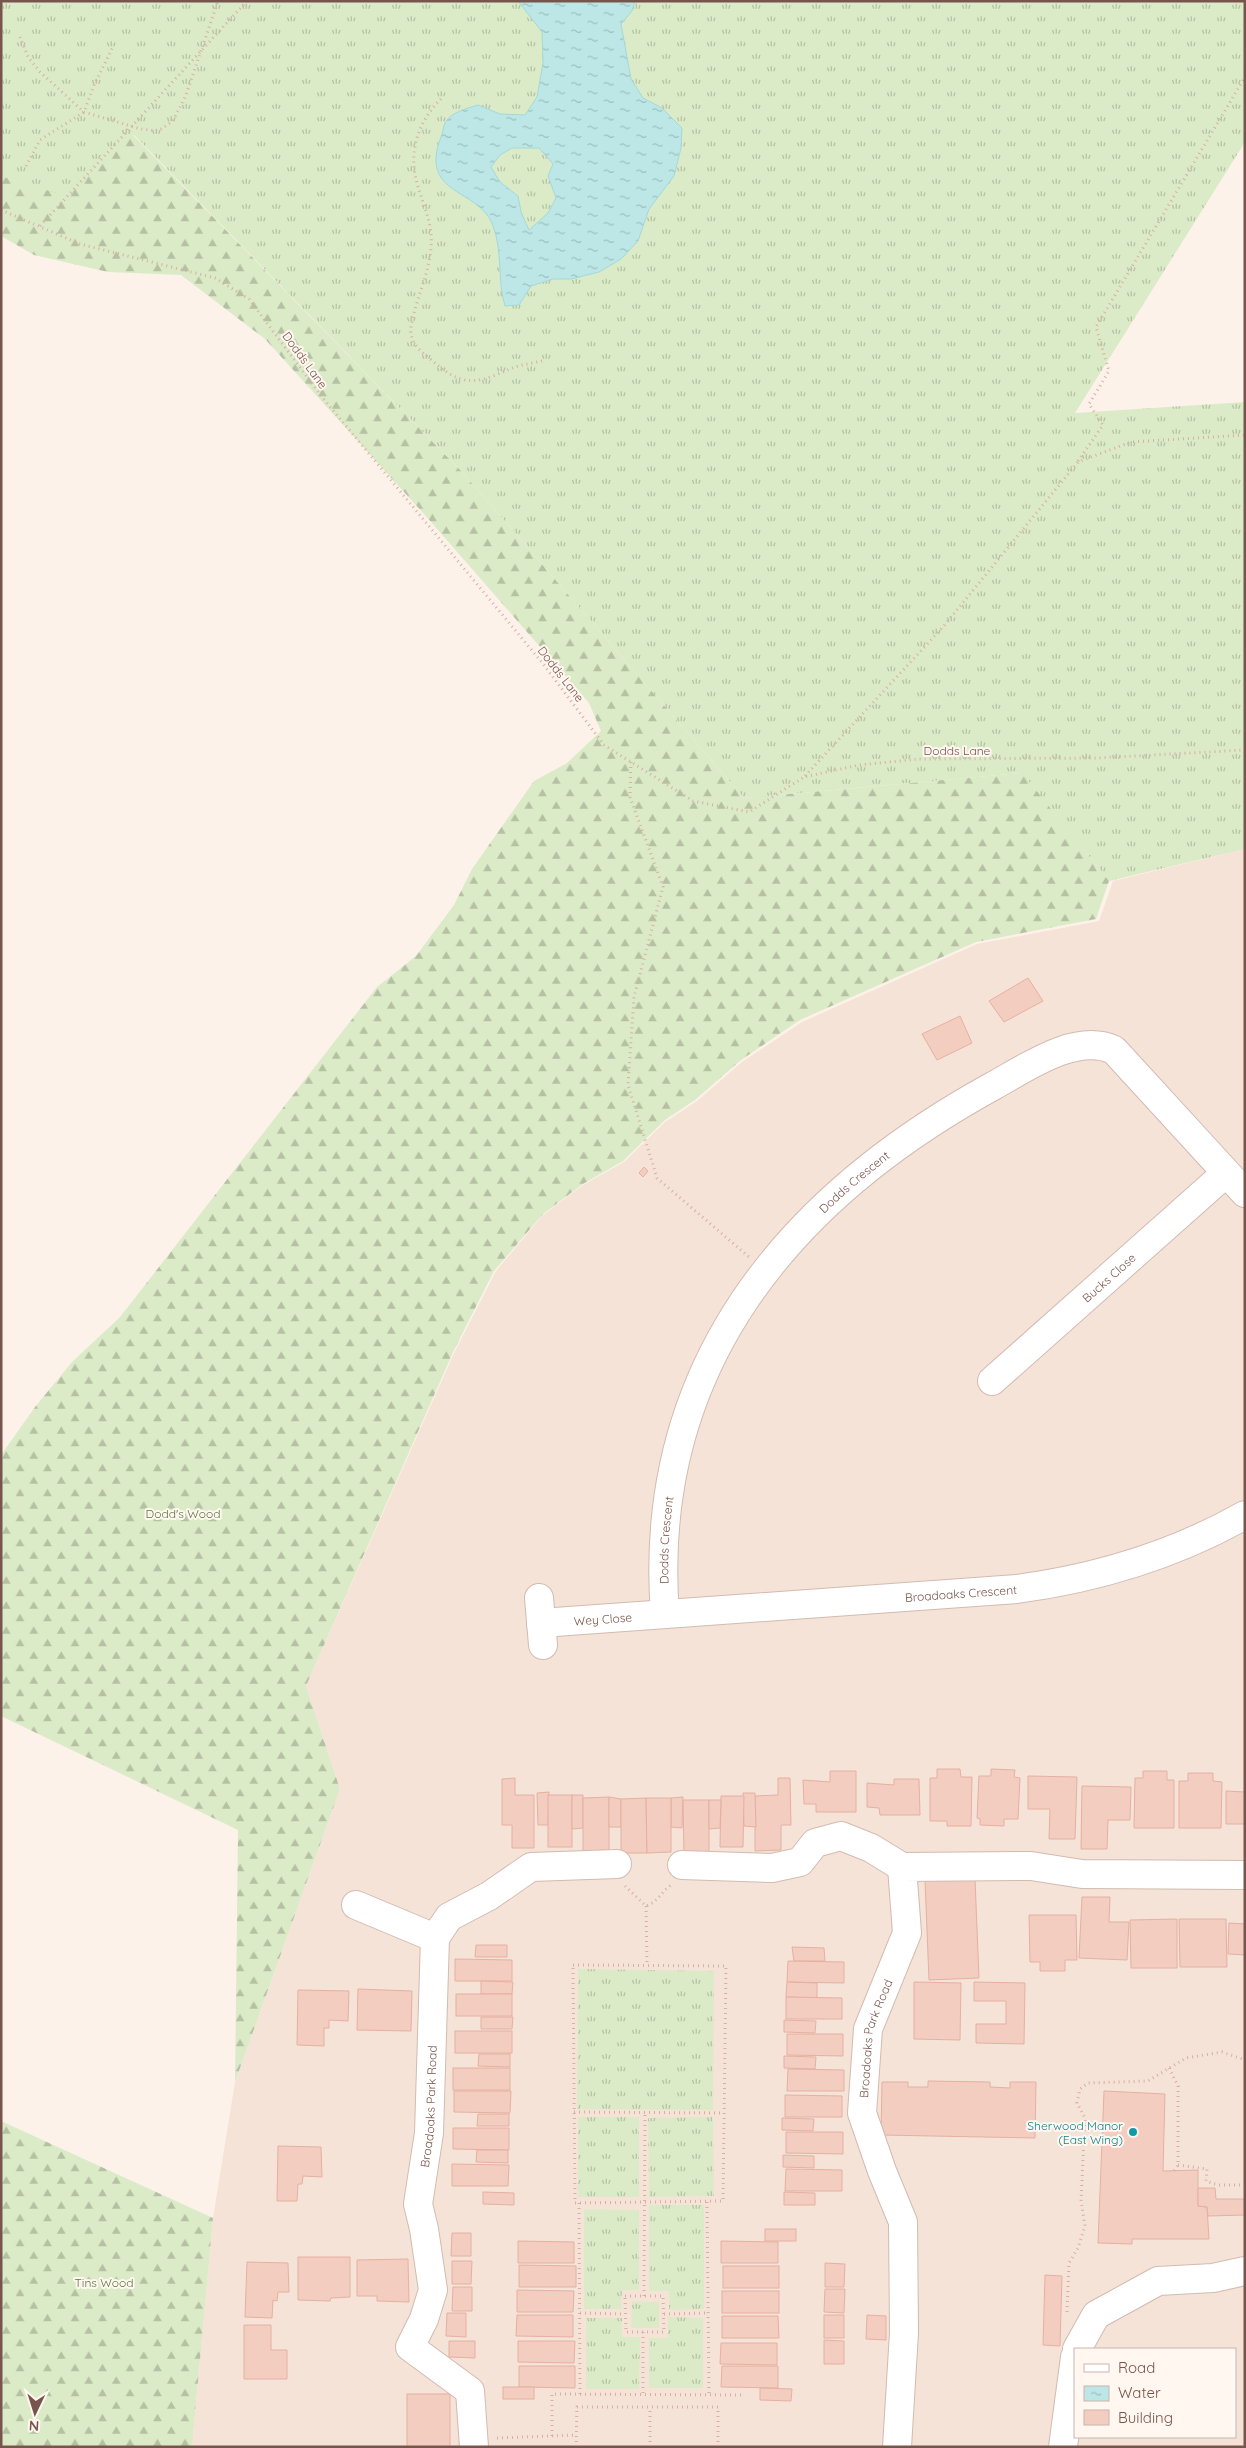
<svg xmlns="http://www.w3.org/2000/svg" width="1246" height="2448" viewBox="0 0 1246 2448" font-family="Quicksand,sans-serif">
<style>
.residential{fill:#f5e3d7;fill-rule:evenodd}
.grass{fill:url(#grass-tufts)}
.forest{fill:url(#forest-firs)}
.water{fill:url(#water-ripples);stroke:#a3d9d9;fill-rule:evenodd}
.building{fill:#f3cdc0;stroke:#e5b0a1}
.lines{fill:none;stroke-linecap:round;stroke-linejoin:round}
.minor-casing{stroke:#d2bbb1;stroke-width:30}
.path{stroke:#d8afa3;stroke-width:3;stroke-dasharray:1 4;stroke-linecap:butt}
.minor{stroke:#fff;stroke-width:28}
.culture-dot{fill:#0f9aa8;stroke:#fff7f0;stroke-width:2}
.labels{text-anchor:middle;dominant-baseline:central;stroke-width:4;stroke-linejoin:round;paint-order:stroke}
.street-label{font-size:12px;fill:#78554c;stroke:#fff7f0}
.park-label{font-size:12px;fill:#597841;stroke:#fff7f0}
.culture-label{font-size:12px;fill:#0d838f;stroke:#fff7f0;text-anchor:end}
</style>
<defs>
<pattern id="grass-tufts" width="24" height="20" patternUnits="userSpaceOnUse" patternTransform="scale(1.25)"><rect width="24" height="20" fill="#dbebc7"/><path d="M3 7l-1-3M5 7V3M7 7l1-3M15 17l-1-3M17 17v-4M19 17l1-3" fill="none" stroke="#b6c1a4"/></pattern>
<pattern id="forest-firs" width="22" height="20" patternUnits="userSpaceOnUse" patternTransform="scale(1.25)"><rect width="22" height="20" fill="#dbebc7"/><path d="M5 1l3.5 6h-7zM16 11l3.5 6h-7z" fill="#b6c1a4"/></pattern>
<pattern id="water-ripples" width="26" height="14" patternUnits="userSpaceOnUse" patternTransform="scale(1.25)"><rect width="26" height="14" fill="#bde7e7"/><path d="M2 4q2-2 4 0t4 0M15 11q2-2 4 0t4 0" fill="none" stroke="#9ebebd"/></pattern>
</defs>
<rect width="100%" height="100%" fill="#fdf2e9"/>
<path class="residential" d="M1245,849v1598h-1053l21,-229 22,-136 105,-293 -34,-103 149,-335 41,-80 47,-56 40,-30 41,-23 41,-40 32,-21 45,-39 60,-40 175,-78 122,-23 14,-40zM1075,2349h160v88h-160z"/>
<g class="grass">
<polygon points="1,1 1245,1 1245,142 1075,413 1245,402 1245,849 1109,881 1021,773 744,798 463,473 134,135 63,196 1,176"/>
<polygon points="578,1969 714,1971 713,2110 577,2109"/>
<rect x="578" y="2117" width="61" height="80"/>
<polygon points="713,2117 714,2196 649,2197 648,2118"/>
<polygon points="649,2205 704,2205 704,2309 669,2310 669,2291 649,2291"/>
<polygon points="584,2209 639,2210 639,2290 622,2290 621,2309 584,2309"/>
<polygon points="632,2301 659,2302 659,2328 631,2328"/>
<polygon points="668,2317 703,2318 703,2388 649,2388 649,2338 668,2338"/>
<polygon points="586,2318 622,2318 622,2337 640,2337 639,2389 586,2389"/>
</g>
<g class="forest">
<polygon points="133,135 463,473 744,798 1022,773 1109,881 1096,919 976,942 800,1020 741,1060 695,1100 665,1120 623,1161 583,1184 543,1214 494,1271 454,1350 306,1686 340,1789 235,2082 238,1830 1,1716 1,1455 35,1407 72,1362 120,1317 377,987 416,956 454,905 472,869 534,781 567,763 601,731 589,703 424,514 265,339 181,275 108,272 34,255 1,236 1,176 63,195"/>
<polygon points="1,2121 213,2218 192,2447 1,2447"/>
</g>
<path class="water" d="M518,1h117l-3,10 -11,13 10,55 12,19 19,10 20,20 -1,20 -7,28 -25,33 -11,32 -17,18 -22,13 -28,7h-18l-22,7 -12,19 -14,1c-8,-26 -2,-54 -12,-80 -13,-38 -75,-30 -52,-89 2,-4 2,-10 4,-14 4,-10 23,-15 33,-18l22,9 25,1 12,-18 6,-34 -1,-31zM512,148h27l14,16 -5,12 8,22 -8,15 -19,17 -8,-18 -3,-16 -18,-14 -9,-15 9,-12z"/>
<g class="building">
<polygon points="1028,978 1043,1001 1004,1022 989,1001"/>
<polygon points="960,1016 972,1043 937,1060 922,1034"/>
<polygon points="644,1167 648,1171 643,1177 639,1173"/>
<polygon points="937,1769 960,1769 961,1777 972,1777 971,1826 947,1826 947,1821 930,1821 930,1778 937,1778"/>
<polygon points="991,1769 1015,1770 1014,1777 1020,1778 1018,1819 1004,1819 1004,1826 980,1825 980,1819 977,1818 979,1776 991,1776"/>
<polygon points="830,1771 856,1771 856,1812 816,1812 816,1804 804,1804 803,1780 830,1782"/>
<polygon points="1143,1771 1167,1771 1167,1780 1174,1780 1174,1828 1134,1828 1135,1778 1143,1778"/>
<polygon points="1188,1773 1213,1773 1213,1781 1222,1782 1221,1828 1179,1828 1179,1781 1188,1781"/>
<polygon points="1028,1776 1077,1777 1075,1839 1049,1839 1050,1809 1028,1809"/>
<polygon points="515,1778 515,1795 534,1795 534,1848 512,1848 512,1825 502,1825 502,1779"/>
<polygon points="778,1778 790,1778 791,1825 781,1825 781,1850 755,1851 755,1796 778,1795"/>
<polygon points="894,1779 919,1779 920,1815 880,1815 879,1808 867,1807 867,1783 894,1785"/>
<polygon points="1082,1786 1131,1787 1130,1820 1108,1820 1107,1849 1081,1849"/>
<polygon points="1226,1791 1245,1792 1245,1824 1226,1824"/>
<polygon points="549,1792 548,1825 538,1825 537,1793"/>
<polygon points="743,1793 755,1793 756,1827 744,1826"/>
<rect x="548" y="1795" width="24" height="52"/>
<polygon points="572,1795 583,1795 583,1828 572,1829"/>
<polygon points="721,1796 744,1796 743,1847 720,1847"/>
<polygon points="609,1797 609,1852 583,1852 583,1798"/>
<polygon points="609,1797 621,1799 621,1827 609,1827"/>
<polygon points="683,1797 682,1828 671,1827 671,1798"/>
<polygon points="646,1798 647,1853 621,1853 621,1799"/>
<polygon points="646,1798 671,1798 671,1852 647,1853"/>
<polygon points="683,1800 709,1800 709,1854 684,1854"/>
<polygon points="709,1800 721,1800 720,1828 709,1829"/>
<polygon points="975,1879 979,1978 929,1980 925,1880"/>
<polygon points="1082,1897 1110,1897 1109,1922 1129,1922 1127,1960 1079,1958"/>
<polygon points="1029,1915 1076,1915 1077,1960 1065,1960 1065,1971 1040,1971 1040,1962 1030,1962"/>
<polygon points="1177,1919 1177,1968 1131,1968 1130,1920"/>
<polygon points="1179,1919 1226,1919 1227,1967 1180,1967"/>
<polygon points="1245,1920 1245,1955 1228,1954 1229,1923 1245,1924"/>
<polygon points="476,1945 507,1945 507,1957 475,1957"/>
<polygon points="792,1947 824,1948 825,1961 794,1961"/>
<polygon points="455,1959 512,1960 512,1981 455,1981"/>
<polygon points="788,1961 844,1962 844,1983 787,1982"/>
<polygon points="481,1981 513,1982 512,1994 481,1994"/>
<polygon points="787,1982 817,1983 817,1998 786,1997"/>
<polygon points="914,1982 961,1983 960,2040 914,2039"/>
<polygon points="974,1982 1025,1983 1024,2044 976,2043 976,2024 1006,2024 1006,2001 974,2001"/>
<polygon points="358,1989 412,1991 411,2031 357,2030"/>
<polygon points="298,1990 349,1991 348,2021 329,2020 329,2028 324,2028 324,2046 297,2045"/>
<rect x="456" y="1994" width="56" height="22"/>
<polygon points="786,1997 842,1998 842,2019 786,2019"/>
<polygon points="481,2017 513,2017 512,2029 481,2029"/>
<polygon points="784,2020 816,2021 815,2033 784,2032"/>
<rect x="455" y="2031" width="57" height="22"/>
<polygon points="787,2034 843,2034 843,2056 787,2055"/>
<polygon points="479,2054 510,2054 510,2067 478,2066"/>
<polygon points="784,2056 816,2057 815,2069 784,2068"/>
<rect x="453" y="2068" width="57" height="22"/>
<polygon points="788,2069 844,2070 844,2091 787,2091"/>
<polygon points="928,2081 990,2082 990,2087 1010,2088 1010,2082 1036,2082 1035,2138 881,2135 882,2082 908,2082 908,2087 928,2087"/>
<polygon points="454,2091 511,2091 510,2113 454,2112"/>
<polygon points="1104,2091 1165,2094 1163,2171 1198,2170 1198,2206 1207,2207 1209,2239 1132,2239 1132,2244 1098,2243"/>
<polygon points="785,2095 842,2096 842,2117 785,2117"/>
<polygon points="478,2114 509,2114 509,2126 477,2126"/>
<polygon points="782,2118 814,2119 813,2131 782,2130"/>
<polygon points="453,2128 509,2128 509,2150 453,2149"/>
<polygon points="786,2132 843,2132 843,2154 786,2153"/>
<polygon points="278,2146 321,2147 322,2177 303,2176 302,2184 298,2184 297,2201 277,2201"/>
<polygon points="477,2150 508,2150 508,2163 476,2162"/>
<polygon points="783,2155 814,2156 814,2168 783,2167"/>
<polygon points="452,2164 509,2165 508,2186 452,2186"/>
<polygon points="786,2169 842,2170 842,2191 785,2191"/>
<polygon points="1198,2188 1215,2188 1216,2199 1245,2199 1245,2215 1208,2216 1207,2207 1198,2206"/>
<polygon points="483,2192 514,2193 514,2205 483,2204"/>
<polygon points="784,2192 815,2193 815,2205 784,2205"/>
<rect x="765" y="2229" width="31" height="12"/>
<polygon points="452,2233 471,2233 471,2256 451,2256"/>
<polygon points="518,2241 574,2242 574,2263 518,2263"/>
<polygon points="721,2241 778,2242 778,2263 721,2263"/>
<polygon points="298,2257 350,2257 350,2297 331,2298 330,2301 298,2300"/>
<polygon points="408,2259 409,2302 377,2301 377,2296 357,2296 357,2260"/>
<polygon points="452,2261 472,2261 471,2284 452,2284"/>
<polygon points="247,2262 288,2263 289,2292 278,2292 277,2301 273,2300 272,2318 245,2317"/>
<polygon points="825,2263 845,2264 844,2287 825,2287"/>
<polygon points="519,2265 576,2266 576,2287 519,2287"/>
<rect x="723" y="2266" width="56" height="22"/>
<polygon points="1045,2275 1062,2276 1060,2346 1043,2345"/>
<polygon points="453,2287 472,2287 472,2311 452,2311"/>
<polygon points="825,2289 845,2289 844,2313 824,2312"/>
<polygon points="517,2290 574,2291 573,2312 517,2312"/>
<rect x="722" y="2291" width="57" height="22"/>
<polygon points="447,2313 466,2313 466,2337 446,2336"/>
<polygon points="517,2315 573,2315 573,2337 516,2336"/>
<rect x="824" y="2315" width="20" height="23"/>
<polygon points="867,2315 886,2316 886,2340 866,2339"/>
<polygon points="722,2316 778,2316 779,2338 722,2338"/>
<polygon points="244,2325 271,2325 271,2350 287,2350 287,2379 244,2379"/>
<polygon points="824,2340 844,2341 844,2364 824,2364"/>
<polygon points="449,2341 475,2341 475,2358 449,2357"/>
<polygon points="518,2341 575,2341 574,2363 518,2362"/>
<polygon points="721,2343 777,2343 777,2365 720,2364"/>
<polygon points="519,2366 575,2366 575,2388 519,2387"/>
<polygon points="722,2366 778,2366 778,2388 721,2387"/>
<rect x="503" y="2387" width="31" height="12"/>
<polygon points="760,2388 792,2389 791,2401 760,2400"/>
<rect x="407" y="2394" width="43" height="53"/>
</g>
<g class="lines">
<g class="minor-casing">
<g id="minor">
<path id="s1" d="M992,1381l234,-208"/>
<polyline points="539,1598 543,1645"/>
<path id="s2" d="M665,1614c-19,-246 122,-415 328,-528 33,-18 83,-54 121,-36l131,143"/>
<path id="s3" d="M541,1623l476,-34c81,-11 157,-34 228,-74"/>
<polyline points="682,1865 772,1868 800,1862 815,1843 841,1836 871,1848 902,1867"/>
<polyline points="356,1905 435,1938"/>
<polyline points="1077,2349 1096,2315 1158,2281 1213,2278 1245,2271"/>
<path id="s4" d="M474,2447l-4,-56 -60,-44 14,-28 9,-29 -9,-61 -6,-25 11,-71 6,-195 14,-21 40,-21 42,-29 86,-3"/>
<path id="s5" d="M897,2447l7,-114 -1,-111 -21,-51 -20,-58 6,-84 39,-96 -5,-66 129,-1 51,8 163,1"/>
<polyline points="1063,2447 1075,2357"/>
</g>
</g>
<g class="path">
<polyline points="20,37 28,57 40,72 84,112 141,129 158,131 173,121 186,95 218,1"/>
<path d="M441,99c-18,17 -29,42 -27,68 2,23 15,44 17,67 3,31 -15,62 -20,93 -2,13 8,24 18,31 10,8 19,17 32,21 19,6 37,-6 54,-12 10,-3 20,-4 30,-7"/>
<polyline points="26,166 40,140 84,112 94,85 114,45"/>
<polyline points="1,210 80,244 215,278 249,299 322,397 544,665 604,745 693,801 749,812 804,777 859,765 919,759 1098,758 1245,750"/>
<polyline points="40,226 247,1"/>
<polyline points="1078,461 1103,425 1089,404 1109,371 1096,327 1245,77"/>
<polyline points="631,762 630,797 663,887 634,997 628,1085 657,1178 749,1257"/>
<polyline points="805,776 943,627 1078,462 1131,442 1245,435"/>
<path d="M625,1886l21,20c12,-4 15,-14 25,-21"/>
<polyline points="646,1906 647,1965"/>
<polygon points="573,1965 726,1966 723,2201 575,2203"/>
<polyline points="1169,2068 1178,2086 1178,2165 1174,2171"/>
<polyline points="574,2112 724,2113"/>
<polyline points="1178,2165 1207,2169 1206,2181 1218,2185 1245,2185"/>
<polyline points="707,2202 709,2395"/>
<polyline points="579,2203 580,2395"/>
<polygon points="625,2296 663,2296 664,2332 626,2332"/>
<polyline points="644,2296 645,2113"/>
<polyline points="1067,2312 1069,2263 1078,2248 1085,2226 1081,2201 1085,2118 1077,2103 1080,2089 1088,2083 1148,2081 1186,2058 1222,2052 1245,2060"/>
<polyline points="580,2313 625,2314"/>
<polyline points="664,2314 708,2313"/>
<polyline points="643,2332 643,2395"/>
<polyline points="552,2436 552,2394 744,2395"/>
<polyline points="497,2438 576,2435"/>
<polyline points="576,2447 577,2407 718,2407 718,2447"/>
<polyline points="650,2447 650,2407"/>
</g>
<use href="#minor" class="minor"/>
</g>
<circle class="culture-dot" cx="1133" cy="2132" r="5"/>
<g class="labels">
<g class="street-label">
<text transform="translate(305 360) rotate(54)">Dodds Lane</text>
<text transform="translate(561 674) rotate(52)">Dodds Lane</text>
<text x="957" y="750">Dodds Lane</text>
<text stroke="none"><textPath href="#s2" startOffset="492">Dodds Crescent</textPath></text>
<text stroke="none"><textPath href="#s1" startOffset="156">Bucks Close</textPath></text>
<text stroke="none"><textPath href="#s2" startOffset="74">Dodds Crescent</textPath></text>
<text stroke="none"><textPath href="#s3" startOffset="421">Broadoaks Crescent</textPath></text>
<text stroke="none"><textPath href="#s3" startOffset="62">Wey Close</textPath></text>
<text stroke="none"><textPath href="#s5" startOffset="418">Broadoaks Park Road</textPath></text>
<text stroke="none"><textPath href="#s4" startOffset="378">Broadoaks Park Road</textPath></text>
</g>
<g class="park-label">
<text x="183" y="1513">Dodd's Wood</text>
<text x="104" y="2282">Tins Wood</text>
</g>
<g class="culture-label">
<text x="1123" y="2125">Sherwood Manor<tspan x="1123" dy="14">(East Wing)</tspan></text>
</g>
</g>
<rect width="1246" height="2448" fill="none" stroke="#78554c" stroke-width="5"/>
<rect x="1074" y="2348" width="162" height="90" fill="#fff7f0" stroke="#c9b6ae"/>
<rect x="1084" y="2364" width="25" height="8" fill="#ffffff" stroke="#c9b6ae"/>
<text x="1118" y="2373" font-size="15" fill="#78554c">Road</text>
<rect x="1084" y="2386" width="25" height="15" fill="url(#water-ripples)" stroke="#c9b6ae"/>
<text x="1118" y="2398" font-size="15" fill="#78554c">Water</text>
<rect x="1084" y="2410" width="25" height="15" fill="#f3cdc0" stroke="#c9b6ae"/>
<text x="1118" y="2423" font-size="15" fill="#78554c">Building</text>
<g transform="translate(35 2413) rotate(184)" stroke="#fff7f0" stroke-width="4" paint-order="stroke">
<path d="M0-4L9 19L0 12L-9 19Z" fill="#78554c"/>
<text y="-8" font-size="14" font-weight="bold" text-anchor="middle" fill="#78554c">N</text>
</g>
</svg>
